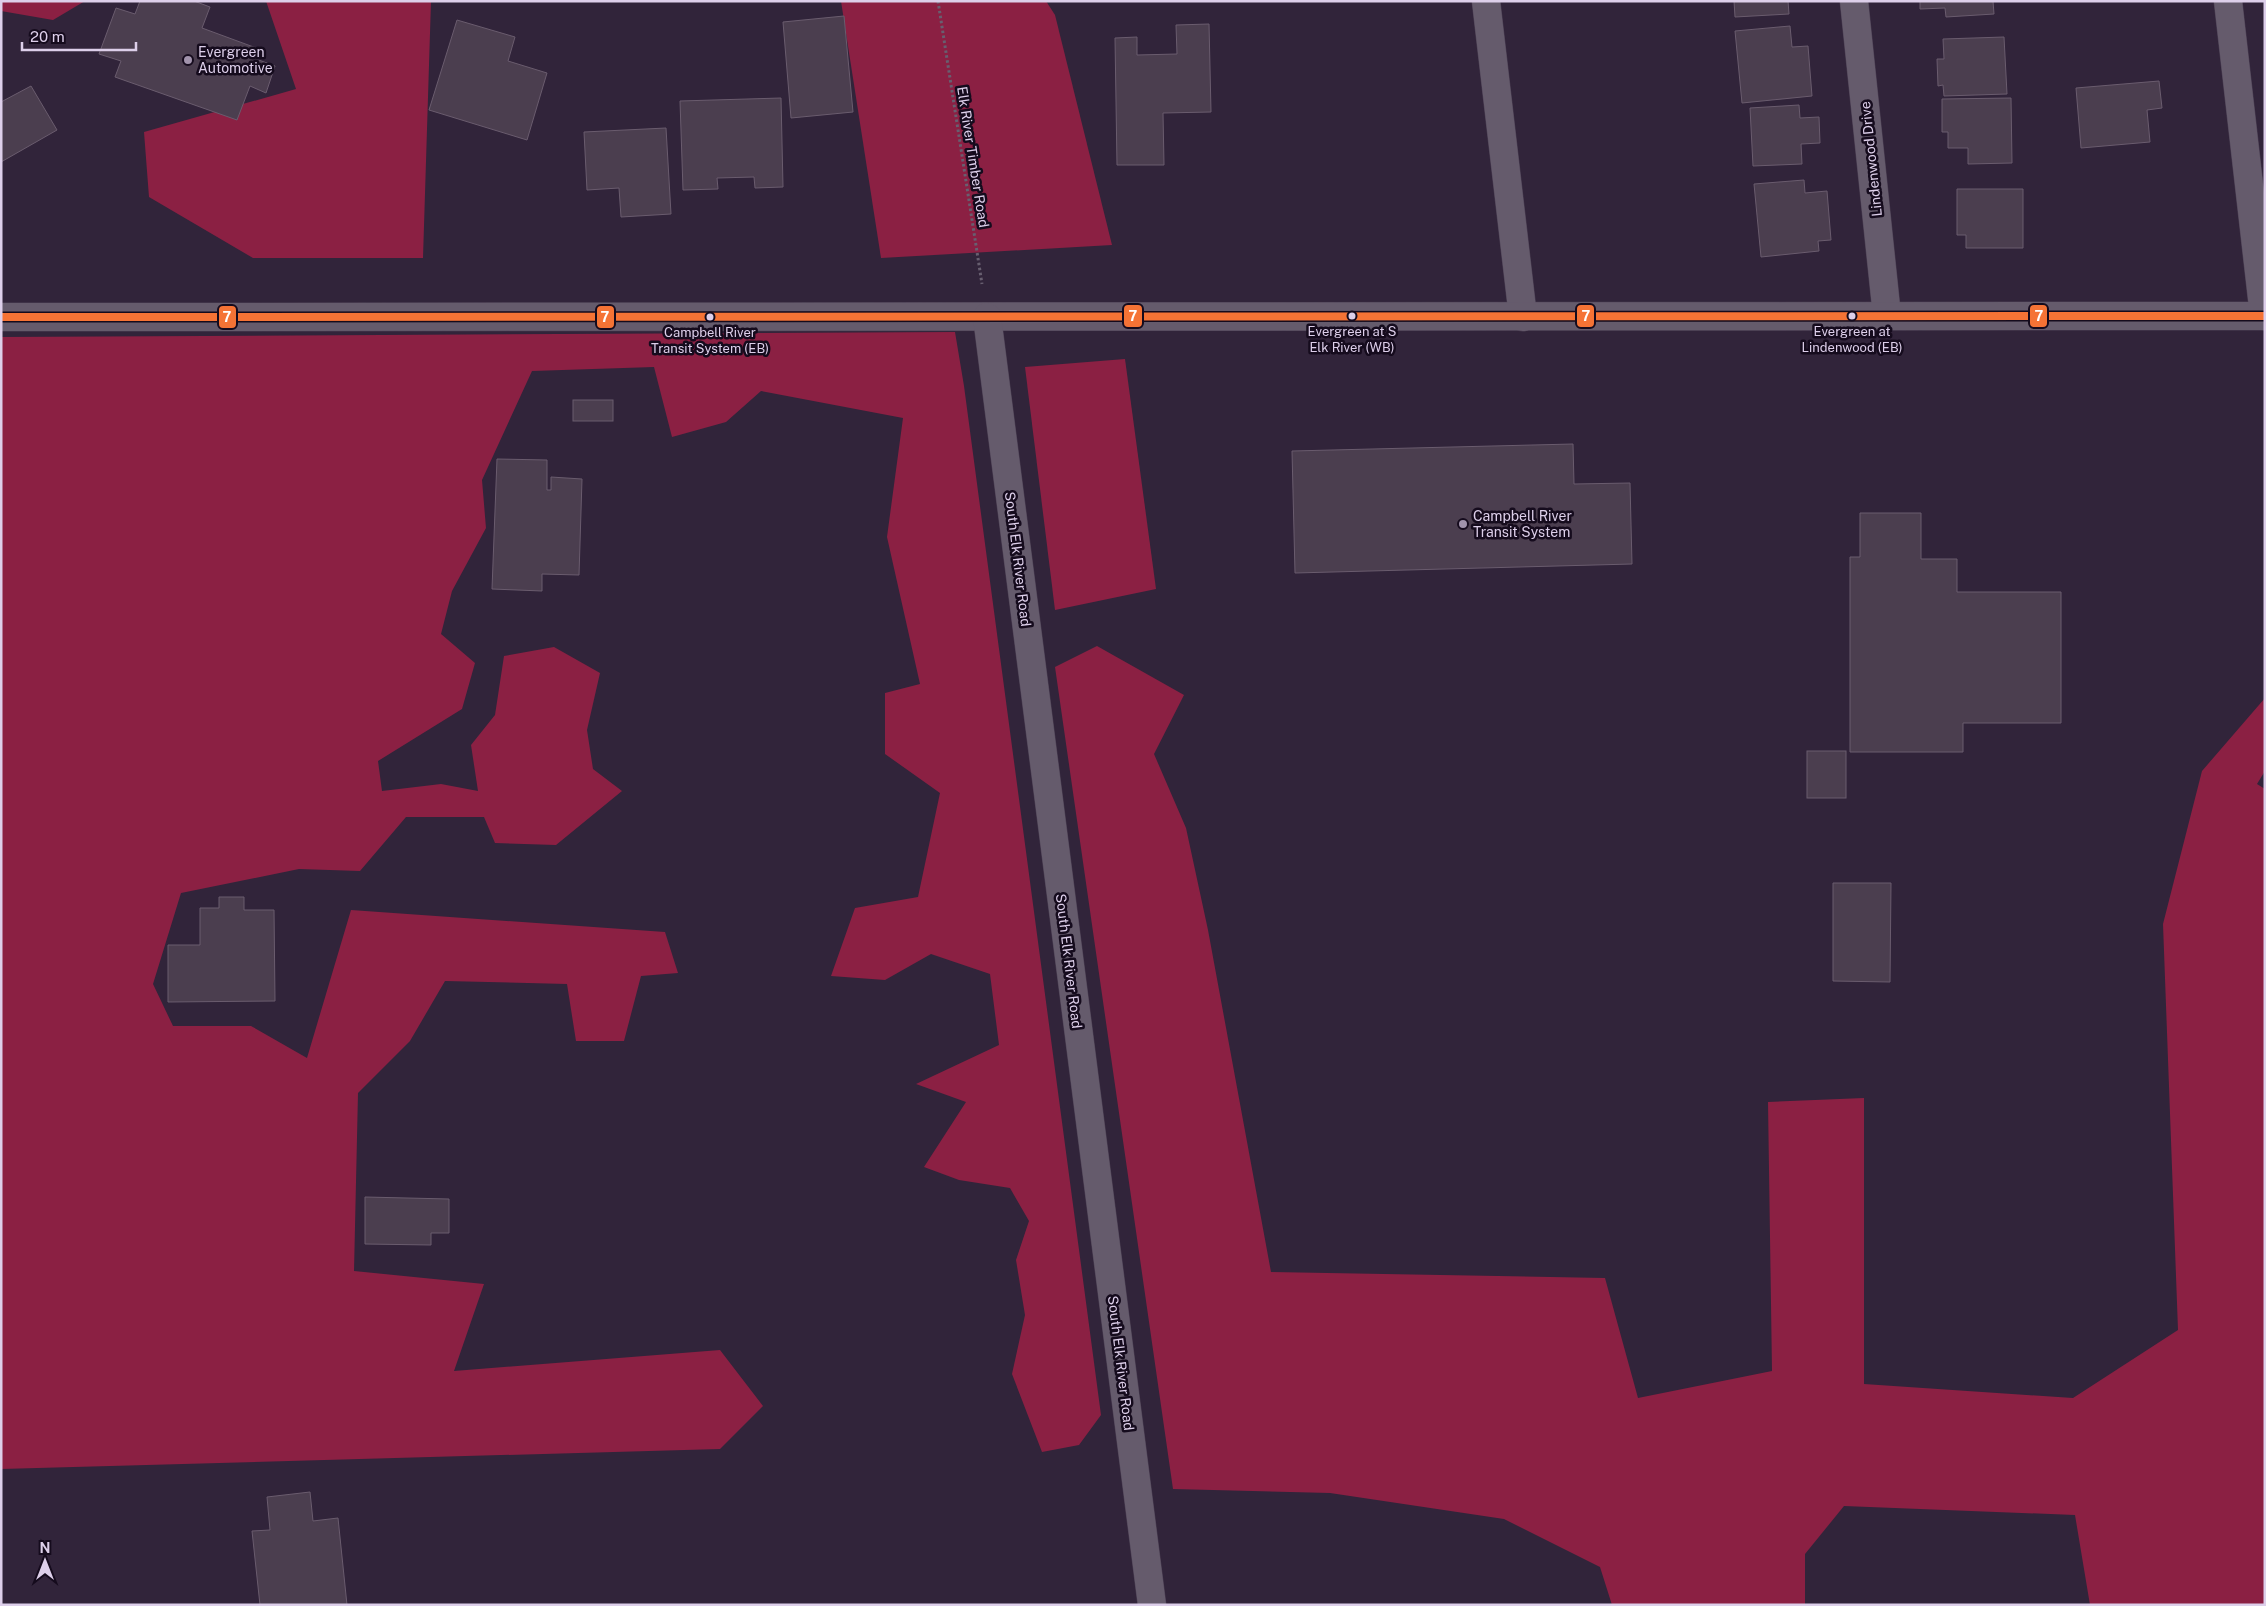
<svg xmlns="http://www.w3.org/2000/svg" width="2266" height="1606" viewBox="0 0 2266 1606" font-family="'Public Sans',sans-serif">
<style>
.forest{fill:#8b2043}
.building{fill:#4b3e4f;stroke:#6a5c6e}
.lines{fill:none;stroke-linecap:round;stroke-linejoin:round}
.minor-casing{stroke:#4c4054;stroke-width:29}
.path{stroke:#685f70;stroke-width:3;stroke-dasharray:2.5 2.5;stroke-linecap:butt}
.minor{stroke:#655b6c;stroke-width:28}
.bus-1-casing{stroke:#150b1d;stroke-width:11}
.bus-1{stroke:#f57335;stroke-width:8}
.poi-dot{fill:#a193ac;stroke:#150b1d;stroke-width:2}
.bus-dot{fill:#ddcfea;stroke:#150b1d;stroke-width:2}
.labels{text-anchor:middle;dominant-baseline:central;stroke-width:5;stroke-linejoin:round;paint-order:stroke}
.bus-label{font-size:13px;fill:#ddcfea;stroke:#150b1d}
.poi-label{font-size:14px;fill:#ddcfea;stroke:#150b1d;text-anchor:start}
.street-label{font-size:14px;fill:#ddcfea;stroke:#150b1d}
.line-badge{stroke:#150b1d;stroke-width:2}
.badge-label{font-size:14px;text-anchor:middle;font-weight:bold;fill:#fff}
</style>
<rect width="100%" height="100%" fill="#31243a"/>
<g class="forest">
<polygon points="1,1 85,1 53,20 1,11"/>
<polygon points="266,1 431,1 423,258 253,258 149,197 144,132 296,89"/>
<polygon points="841,1 1046,1 1055,15 1112,245 881,258"/>
<polygon points="955,332 964,386 1101,1415 1079,1445 1042,1452 1012,1374 1025,1315 1016,1260 1029,1221 1010,1188 959,1180 924,1167 966,1102 916,1084 999,1045 990,974 931,954 885,980 831,976 855,908 918,897 940,793 885,754 885,693 920,684 887,537 903,418 761,391 726,422 672,437 654,367 532,371 482,480 486,528 452,591 441,634 475,663 462,709 378,761 382,791 441,784 478,791 471,745 495,715 504,656 554,647 600,673 587,730 593,769 622,791 556,845 495,843 484,817 406,817 360,871 299,869 181,893 153,984 173,1026 251,1026 307,1058 351,910 665,932 678,973 641,976 624,1041 576,1041 567,984 445,981 410,1041 358,1093 354,1271 484,1284 454,1371 720,1350 763,1406 720,1449 1,1469 1,337"/>
<polygon points="1125,359 1156,589 1055,610 1025,367"/>
<polygon points="1097,646 1184,695 1154,754 1186,828 1208,930 1271,1272 1605,1278 1638,1398 1772,1371 1768,1102 1864,1098 1864,1384 2073,1398 2178,1330 2163,924 2202,771 2265,698 2265,771 2257,784 2265,789 2265,1605 2090,1605 2075,1515 1844,1506 1805,1554 1805,1605 1612,1605 1600,1567 1504,1519 1330,1493 1173,1489 1055,667"/>
</g>
<g class="building">
<polygon points="140,1 194,1 210,7 202,28 259,49 256,59 275,66 266,93 250,86 237,120 115,77 121,61 99,54 116,8 135,14"/>
<polygon points="1734,1 1788,1 1789,14 1735,17"/>
<polygon points="1920,1 1993,1 1994,14 1946,17 1945,8 1920,9"/>
<polygon points="844,16 853,112 791,118 783,22"/>
<polygon points="457,20 515,37 508,61 547,73 527,140 429,110"/>
<polygon points="1209,24 1211,112 1163,113 1164,165 1117,165 1115,38 1137,37 1137,55 1177,54 1176,25"/>
<polygon points="1790,26 1792,47 1808,46 1812,96 1742,103 1735,31"/>
<polygon points="2004,37 2007,94 1944,96 1943,85 1938,86 1937,59 1944,59 1943,39"/>
<polygon points="2159,81 2162,108 2147,110 2150,142 2081,148 2076,88"/>
<polygon points="31,86 57,130 1,162 1,102"/>
<polygon points="781,98 783,187 755,188 754,177 717,178 718,189 683,190 680,101"/>
<polygon points="2011,98 2012,163 1968,164 1968,148 1948,148 1948,132 1942,132 1942,99"/>
<polygon points="1799,105 1800,118 1819,117 1820,143 1801,144 1802,164 1753,166 1750,108"/>
<polygon points="666,128 671,214 621,217 619,188 587,190 584,132"/>
<polygon points="1804,180 1805,193 1827,191 1831,240 1818,241 1819,251 1761,257 1754,184"/>
<polygon points="1957,189 2023,189 2023,248 1966,248 1966,235 1957,235"/>
<rect x="573" y="400" width="40" height="21"/>
<polygon points="1573,444 1574,484 1630,483 1632,564 1295,573 1292,451"/>
<polygon points="497,459 547,460 547,490 551,490 551,477 582,479 579,575 542,574 542,591 492,589"/>
<polygon points="1860,513 1921,513 1921,559 1957,559 1957,592 2061,592 2061,723 1963,723 1963,752 1850,752 1850,557 1860,557"/>
<rect x="1807" y="751" width="39" height="47"/>
<polygon points="1833,883 1891,883 1890,982 1833,981"/>
<polygon points="219,897 244,897 244,910 274,910 275,1001 168,1002 168,945 200,945 200,908 219,908"/>
<polygon points="365,1197 449,1199 449,1233 431,1233 431,1245 365,1244"/>
<polygon points="310,1492 313,1521 338,1518 347,1605 260,1605 252,1531 270,1530 267,1497"/>
</g>
<g class="lines">
<g class="minor-casing">
<g id="minor">
<polyline points="1486,1 1523,317"/>
<polyline points="1854,1 1887,316"/>
<polyline points="2228,1 2264,316"/>
<polyline points="1,317 2265,316"/>
<polyline points="987,317 1152,1605"/>
</g>
</g>
<polyline class="path" points="938,1 982,284"/>
<use href="#minor" class="minor"/>
<g class="bus-1-casing">
<polyline id="bus-1" points="1,317 2265,316"/>
</g>
<use href="#bus-1" class="bus-1"/>
</g>
<g class="poi-dot">
<circle cx="188" cy="60" r="5"/>
<circle cx="1463" cy="524" r="5"/>
</g>
<g class="bus-dot">
<circle cx="1352" cy="316" r="4.5"/>
<circle cx="1852" cy="316" r="4.5"/>
<circle cx="710" cy="317" r="4.5"/>
</g>
<g class="labels">
<g class="bus-label">
<text x="1352" y="331">Evergreen at S<tspan x="1352" dy="16">Elk River (WB)</tspan></text>
<text x="1852" y="331">Evergreen at<tspan x="1852" dy="16">Lindenwood (EB)</tspan></text>
<text x="710" y="332">Campbell River<tspan x="710" dy="16">Transit System (EB)</tspan></text>
</g>
<g class="poi-label">
<text x="198" y="52">Evergreen<tspan x="198" dy="16">Automotive</tspan></text>
<text x="1473" y="516">Campbell River<tspan x="1473" dy="16">Transit System</tspan></text>
</g>
<g class="street-label">
<text transform="translate(973 157) rotate(81)">Elk River Timber Road</text>
<text transform="translate(1871 159) rotate(-96)">Lindenwood Drive</text>
<text transform="translate(1018 559) rotate(83)">South Elk River Road</text>
<text transform="translate(1069 961) rotate(83)">South Elk River Road</text>
<text transform="translate(1121 1363) rotate(83)">South Elk River Road</text>
</g>
</g>
<g class="line-badge">
<rect x="2029" y="304" width="19" height="24" rx="5" fill="#f57335"/>
<rect x="1576" y="304" width="19" height="24" rx="5" fill="#f57335"/>
<rect x="1123" y="304" width="20" height="24" rx="5" fill="#f57335"/>
<rect x="596" y="305" width="19" height="24" rx="5" fill="#f57335"/>
<rect x="218" y="305" width="19" height="24" rx="5" fill="#f57335"/>
</g>
<g class="badge-label">
<text x="2039" y="321">7</text>
<text x="1586" y="321">7</text>
<text x="1133" y="321">7</text>
<text x="605" y="322">7</text>
<text x="227" y="322">7</text>
</g>
<rect width="2266" height="1606" fill="none" stroke="#ddcfea" stroke-width="5"/>
<g transform="translate(45 1561)" stroke="#150b1d" stroke-width="4" paint-order="stroke">
<path d="M0-4L9 19L0 12L-9 19Z" fill="#ddcfea"/>
<text y="-8" font-size="14" font-weight="bold" text-anchor="middle" fill="#ddcfea">N</text>
</g>
<path d="M22 42v8h114v-8" fill="none" stroke="#ddcfea" stroke-width="2.5"/>
<text x="30" y="42" font-size="15" fill="#ddcfea" stroke="#150b1d" stroke-width="4" paint-order="stroke">20 m</text>
</svg>
